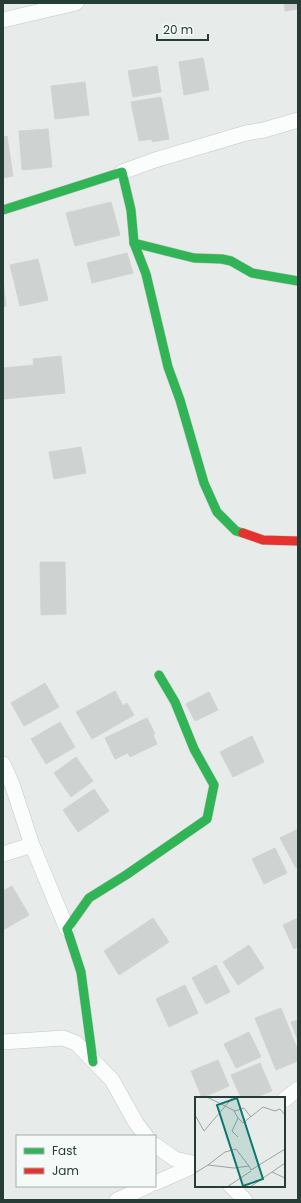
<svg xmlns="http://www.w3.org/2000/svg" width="301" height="1203" viewBox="0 0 301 1203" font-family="Poppins,sans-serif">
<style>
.building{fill:#ced2d0;stroke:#d0d4d2}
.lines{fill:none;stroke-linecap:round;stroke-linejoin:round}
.street-casing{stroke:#c4c8c6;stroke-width:16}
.fast-casing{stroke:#c3c8c6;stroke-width:10}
.jam-casing{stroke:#c3c8c6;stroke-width:10}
.street{stroke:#fbfcfc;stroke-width:15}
.fast{stroke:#30b455;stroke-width:9}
.jam{stroke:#e5322d;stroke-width:9}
.inset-road{fill:none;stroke:#9aa5a2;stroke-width:1}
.view{fill:#0f766e;fill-opacity:0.15;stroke:#0f766e;stroke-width:2}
.inset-edge{fill:none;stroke:#263d37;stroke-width:2}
</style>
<rect width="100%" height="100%" fill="#e7ebe9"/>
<g class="building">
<polygon points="284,3 298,3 298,9 285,11"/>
<polygon points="203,58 209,90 184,95 179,62"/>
<polygon points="157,66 161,92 133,97 128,71"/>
<polygon points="85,82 89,115 55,119 51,86"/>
<polygon points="161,97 169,139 152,142 152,139 139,141 131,102"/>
<polygon points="48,129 52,167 22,170 19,131"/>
<polygon points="7,136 13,176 3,178 3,137"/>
<polygon points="111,202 120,235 75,246 66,213"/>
<polygon points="127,253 133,273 92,283 87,263"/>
<polygon points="38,259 48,300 20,306 10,265"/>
<polygon points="3,280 6,306 3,307"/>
<polygon points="61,356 65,393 3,399 3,368 34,365 33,359"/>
<polygon points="81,447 86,473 54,479 49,452"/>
<polygon points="40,562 65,562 66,614 41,615"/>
<polygon points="45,683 59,707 24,726 11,703"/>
<polygon points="115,691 123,706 127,703 134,715 92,739 76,712"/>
<polygon points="209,692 218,710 195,721 186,704"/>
<polygon points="147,718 155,734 153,735 157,744 130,757 128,753 115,759 105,738"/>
<polygon points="60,722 75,747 46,764 31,739"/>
<polygon points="252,736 264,762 233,777 220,752"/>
<polygon points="76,757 93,781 71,797 54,773"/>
<polygon points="94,789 109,811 78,832 63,810"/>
<polygon points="298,829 298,867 296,868 280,838"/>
<polygon points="275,848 287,873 264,884 252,859"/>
<polygon points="12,886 29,915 3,930 3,891"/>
<polygon points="153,918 169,942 119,975 104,951"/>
<polygon points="298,918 298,947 294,949 283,925"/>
<polygon points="249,945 264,968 238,985 223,962"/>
<polygon points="216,965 230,992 206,1004 192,978"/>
<polygon points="185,985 198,1013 169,1027 156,999"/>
<polygon points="281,1008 298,1051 298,1061 276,1070 255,1018"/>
<polygon points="298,1020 298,1041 291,1022"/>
<polygon points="249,1032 261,1057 236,1068 224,1044"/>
<polygon points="218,1060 229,1086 202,1098 191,1071"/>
<polygon points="260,1063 272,1091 254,1098 241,1098 231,1075"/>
</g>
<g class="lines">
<g class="street-casing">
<g id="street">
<polyline points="3,20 76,3"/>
<polyline points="122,172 155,160 246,133 264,130 298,120"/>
<polyline points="3,764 12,784 32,845"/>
<polyline points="3,854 32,845 67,929"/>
<polyline points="3,1042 63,1038 76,1043 112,1080 136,1123 146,1136"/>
<polyline points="284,1100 298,1089"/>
<polyline points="155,1145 175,1159 196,1164"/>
<polyline points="155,1183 196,1165"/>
<polyline points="231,1186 245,1200"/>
<polyline points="117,1200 148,1186"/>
</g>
</g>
<g class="fast-casing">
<g id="fast">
<polyline points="3,210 122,172 131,210 134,243 194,258 222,259 231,261 252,273 298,281"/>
<polyline points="134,243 146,274 168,367 180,400 204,483 217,512 236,531 243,533"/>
<polyline points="93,1062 81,972 67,929 89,898 126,875 207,819 214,785 194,749 175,702 159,675"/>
</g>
</g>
<g class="jam-casing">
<polyline id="jam" points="243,533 263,540 298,541"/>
</g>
<use href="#street" class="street"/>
<use href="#fast" class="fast"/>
<use href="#jam" class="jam"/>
</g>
<g transform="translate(195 1097)">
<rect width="90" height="90" fill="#e7ebe9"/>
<path class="inset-road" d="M12,0l28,14 9,-3 7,9M39,14l4,7 -6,13 6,6M0,18l9,16 29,-34M43,21l5,5 20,-16 12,4 5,-2 5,6M13,68l17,-13 11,-3 13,17M77,75l13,-9M0,76l13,-8 26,3 15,-2 2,4 34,-21M32,90l24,-16M55,90l22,-15 13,6"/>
<path class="view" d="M42,1l26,81 -20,7 -26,-81z"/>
<rect width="90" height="90" class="inset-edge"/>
</g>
<rect width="301" height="1203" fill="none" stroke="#263d37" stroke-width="8"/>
<rect x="16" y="1135" width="140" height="52" fill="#f5f9f7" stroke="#a2aeaa"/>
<rect x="24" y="1148" width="20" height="6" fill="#30b455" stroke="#a2aeaa"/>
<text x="52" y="1155" font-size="12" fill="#263d37">Fast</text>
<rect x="24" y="1168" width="20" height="6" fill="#e5322d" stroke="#a2aeaa"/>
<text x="52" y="1175" font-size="12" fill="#263d37">Jam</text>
<path d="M157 34v6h51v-6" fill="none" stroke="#263d37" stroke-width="2"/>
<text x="163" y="34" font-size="12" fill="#263d37" stroke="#f5f9f7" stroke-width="3" paint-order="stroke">20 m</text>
</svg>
